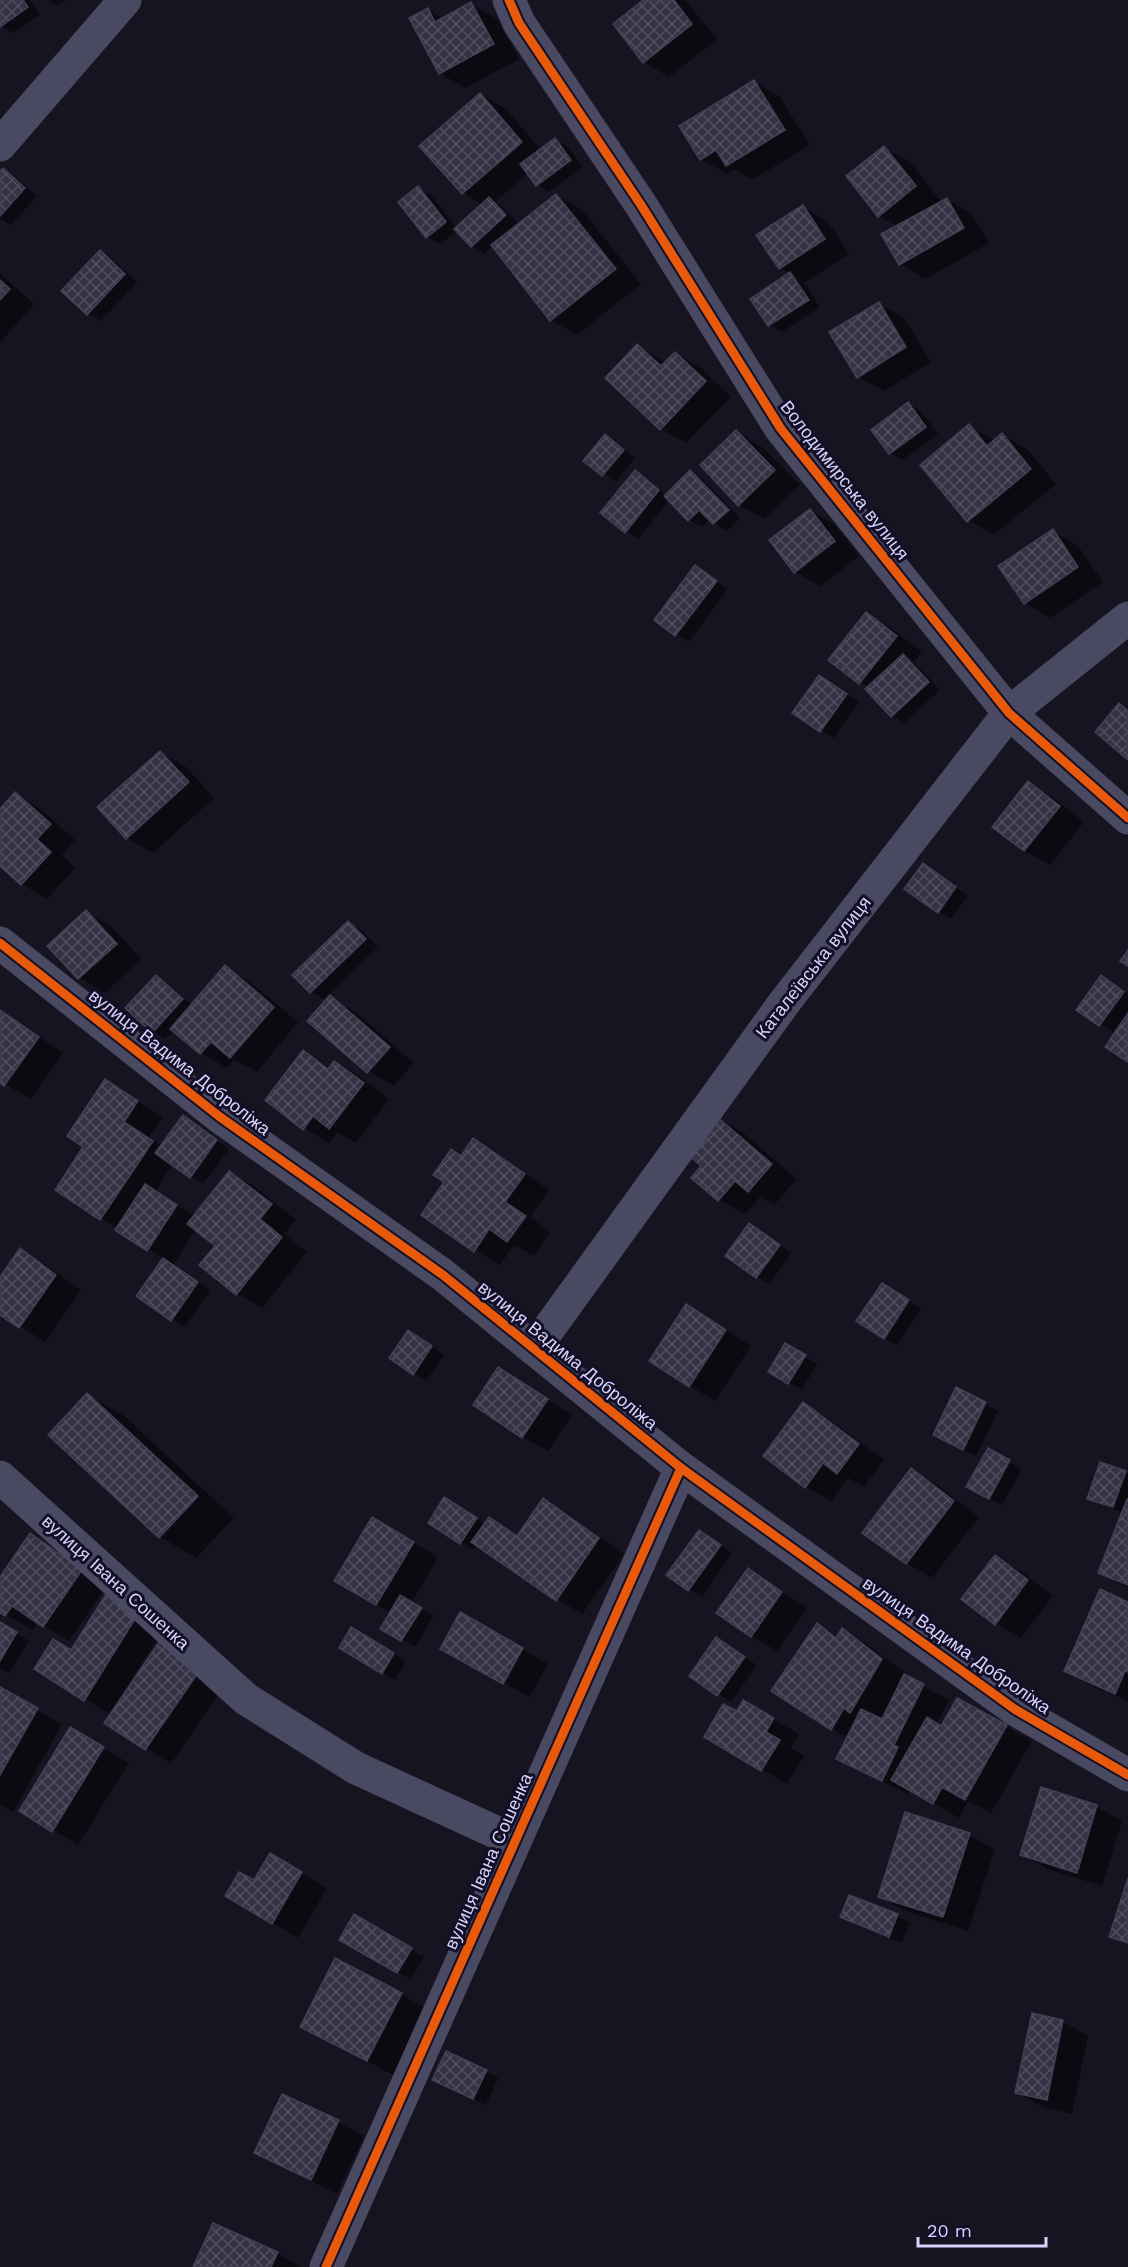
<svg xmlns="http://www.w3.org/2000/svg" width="1128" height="2267" viewBox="0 0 1128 2267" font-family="'Work Sans',sans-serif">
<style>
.shadow{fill:#0007;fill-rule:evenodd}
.building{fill:url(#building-cross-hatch);stroke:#433f54;stroke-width:1.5}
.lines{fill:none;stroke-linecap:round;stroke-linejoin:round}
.minor{stroke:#4a4962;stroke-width:33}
.tertiary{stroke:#4a4962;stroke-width:33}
.cycleway-casing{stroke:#130f26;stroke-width:13}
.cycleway{stroke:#e8590c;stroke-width:9}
.labels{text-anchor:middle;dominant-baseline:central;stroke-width:6;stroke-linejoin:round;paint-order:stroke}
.street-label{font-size:18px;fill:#d9d4ff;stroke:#130f26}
</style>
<defs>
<pattern id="building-cross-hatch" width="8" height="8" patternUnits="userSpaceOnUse" patternTransform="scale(1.5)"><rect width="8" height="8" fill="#343243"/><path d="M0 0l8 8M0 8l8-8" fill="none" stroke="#514f5f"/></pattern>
</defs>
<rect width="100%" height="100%" fill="#161421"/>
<g class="shadow">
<polygon points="0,0 30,0 40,15 13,33 0,25"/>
<polygon points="48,0 66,0 56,5"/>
<polygon points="646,0 685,0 717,39 669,77 644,62"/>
<polygon points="471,4 497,19 519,59 465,88 440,73 428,10 443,19"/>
<polygon points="754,82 780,97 810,145 752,180 734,169 727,174 701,159 681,126"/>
<polygon points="480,94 506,109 541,150 555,140 568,147 583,167 549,192 537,184 528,173 495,202 502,206 519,225 556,195 582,210 641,284 577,335 551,320 493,245 484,254 472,246 458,230 440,244 427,237 418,188 431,195 457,228 483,205 463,193"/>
<polygon points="884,148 910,162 941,202 947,199 972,214 989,243 925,279 900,264 898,227 879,216"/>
<polygon points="3,170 15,177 37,196 11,225 0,218 0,173"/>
<polygon points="803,207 828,222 849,254 804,283 820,307 782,332 769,325 791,274 780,268"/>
<polygon points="100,251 112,259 137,282 101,321 88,314 64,291"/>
<polygon points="0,273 34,304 0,343"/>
<polygon points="879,304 904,318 931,362 884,391 858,377"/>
<polygon points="638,346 666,363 675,354 701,368 731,397 686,443 661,429"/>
<polygon points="908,404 921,411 938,434 903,460 890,453"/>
<polygon points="969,426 995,441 1002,435 1028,450 1056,484 994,535 968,520"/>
<polygon points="737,432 762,447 800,485 764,519 739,505"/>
<polygon points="606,436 618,444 635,458 616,482 585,460"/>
<polygon points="635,472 667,495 691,472 703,480 740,518 727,531 710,519 702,527 689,520 669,500 638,539 626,531"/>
<polygon points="810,510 835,525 859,556 820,586 795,572"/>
<polygon points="1053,531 1078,546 1103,582 1050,618 1025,603"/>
<polygon points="696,567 728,589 689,642 656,620"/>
<polygon points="866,614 892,629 922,652 914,662 940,690 904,723 892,716 869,688 830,659"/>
<polygon points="832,684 859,702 834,738 794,713"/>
<polygon points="160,753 186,767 214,798 153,853 127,838"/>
<polygon points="1028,783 1054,798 1084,822 1050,865 1024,850"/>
<polygon points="16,794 41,809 75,840 62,855 75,868 47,899 22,884 0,864 0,811"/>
<polygon points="936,872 968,896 951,919 939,912"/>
<polygon points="86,912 112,927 141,959 105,993 79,978 49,946"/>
<polygon points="348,923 361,930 378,947 324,999 311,992 294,975"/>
<polygon points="225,967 250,982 298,1022 257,1072 234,1059 227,1068 201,1053 174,1030 165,1039 153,1031 156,977 168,984 192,1005"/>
<polygon points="1102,977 1128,994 1128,1060 1125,1020 1123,1018 1113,1032 1079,1009"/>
<polygon points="330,997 355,1012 414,1063 394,1086 368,1071"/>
<polygon points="0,1009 63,1053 31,1099 0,1081"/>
<polygon points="304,1052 331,1068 335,1062 360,1077 389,1099 356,1143 338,1132 329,1143 304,1128"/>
<polygon points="106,1081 163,1117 149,1137 162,1146 196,1125 229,1149 203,1184 173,1164 155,1192 195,1216 230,1173 255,1187 296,1220 284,1234 307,1252 262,1308 237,1293 217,1246 196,1229 173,1265 210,1290 185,1327 172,1319 138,1296 164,1259 57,1189 86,1147"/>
<polygon points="715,1117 741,1131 797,1179 774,1205 760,1197 745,1214 719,1200 704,1165"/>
<polygon points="473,1140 499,1155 549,1190 530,1217 550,1232 534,1256 514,1245 500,1265 475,1250 446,1182"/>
<polygon points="750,1225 792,1253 769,1284 757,1277"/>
<polygon points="20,1250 46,1265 81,1290 45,1342 0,1313 0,1279"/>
<polygon points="895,1292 921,1309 897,1345 884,1338"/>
<polygon points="712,1321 751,1346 715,1401 690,1386"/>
<polygon points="421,1339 444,1355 426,1381 414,1373"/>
<polygon points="786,1345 817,1364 802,1390 770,1371"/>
<polygon points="499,1369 572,1415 548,1451 523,1437"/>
<polygon points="957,1389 998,1411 976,1456 947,1441"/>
<polygon points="87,1395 124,1416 234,1518 196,1558 160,1537"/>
<polygon points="803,1404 829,1419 884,1460 864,1487 848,1478 831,1501 805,1486"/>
<polygon points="988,1450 1022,1469 1002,1505 981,1493"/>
<polygon points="911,1470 937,1485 979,1517 932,1578 907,1563 865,1532"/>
<polygon points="1125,1472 1128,1474 1128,1588 1100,1573 1124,1513 1102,1505 1089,1498"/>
<polygon points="543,1500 569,1515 624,1554 582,1614 557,1599 477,1544 473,1550 461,1542 457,1506 485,1524 489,1519 518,1536"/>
<polygon points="372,1519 438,1557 411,1603 434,1616 415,1647 382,1628 391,1613 336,1581"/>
<polygon points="30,1535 56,1550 107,1585 69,1641 37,1622 32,1630 0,1611 0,1579"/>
<polygon points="712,1539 732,1553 702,1597 668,1575"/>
<polygon points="995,1557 1021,1571 1053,1596 1021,1638 996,1623"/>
<polygon points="749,1570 807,1608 777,1651 751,1636"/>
<polygon points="106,1596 163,1630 130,1682 132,1684 164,1638 228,1680 171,1764 106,1722 112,1715 36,1669 72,1652"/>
<polygon points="1128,1603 1128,1701 1091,1685 1065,1670"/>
<polygon points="461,1614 548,1664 529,1697 442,1648"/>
<polygon points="0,1623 29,1641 9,1673 0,1668"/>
<path d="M817,1625l21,12 5,-7 25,15 39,29 -1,3 43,23 -13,25 6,3 16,-28 74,41 -41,72 -23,-12 -9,17 -49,-28 -2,4 -44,-21 -26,-15 10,-20 -75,-47zM886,1709l2,1 -5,11 -3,-1z"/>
<polygon points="364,1636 406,1661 395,1680 341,1647"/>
<polygon points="717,1639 757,1665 731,1702 691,1676"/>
<polygon points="0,1689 62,1724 13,1812 0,1805"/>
<polygon points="744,1702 799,1734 791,1748 804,1756 787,1784 706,1736 737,1713"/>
<polygon points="70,1729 129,1763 78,1845 21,1810"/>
<polygon points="1042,1789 1097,1807 1122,1821 1102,1886 1048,1869 1022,1855"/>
<polygon points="969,1835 995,1849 968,1931 905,1911 879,1896"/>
<polygon points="271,1855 327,1888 298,1938 227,1896 255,1883"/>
<polygon points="355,1916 424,1957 410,1979 341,1939"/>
<polygon points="897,1916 910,1923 902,1943 854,1924 842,1917"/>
<polygon points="401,1994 427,2009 393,2075 302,2026"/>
<polygon points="1062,2021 1088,2036 1072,2114 1042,2107 1017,2092"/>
<polygon points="486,2071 498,2078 486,2105 434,2080"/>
<polygon points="338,2122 364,2136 337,2194 256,2153"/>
<polygon points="277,2253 301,2267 195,2267"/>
</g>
<g class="building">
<polygon points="0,0 23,0 28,7 0,27"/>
<polygon points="643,0 674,0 692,24 643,63 613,24"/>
<polygon points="471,2 494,44 439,74 409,18 428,8 435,22"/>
<polygon points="754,80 785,130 726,166 716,150 700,160 679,126"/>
<polygon points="480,93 522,142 462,194 419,146"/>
<polygon points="555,138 571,160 536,186 520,164"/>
<polygon points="884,146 916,186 878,217 846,176"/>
<polygon points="3,168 25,188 0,216 0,171"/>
<polygon points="418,186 446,222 426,238 398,202"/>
<polygon points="556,194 616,269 550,321 491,245"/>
<polygon points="489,197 506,215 471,247 454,229"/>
<polygon points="947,198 964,228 899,265 881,234"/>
<polygon points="803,205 825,239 779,269 756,235"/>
<polygon points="100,250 125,274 87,315 61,291"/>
<polygon points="790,272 809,300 768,326 750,299"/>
<polygon points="0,280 10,289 0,300"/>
<polygon points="879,302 906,347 857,378 829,332"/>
<polygon points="637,344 661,366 675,352 706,381 660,430 605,378"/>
<polygon points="908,402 926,427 889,454 871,430"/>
<polygon points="969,424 987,446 1002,433 1031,469 967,522 920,465"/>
<polygon points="736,430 775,470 738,506 700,465"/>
<polygon points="605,434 624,450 602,476 583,461"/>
<polygon points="635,470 659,490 625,533 600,513"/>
<polygon points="690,470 729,510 713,524 699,510 688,521 664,496"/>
<polygon points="810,509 835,541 794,573 769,540"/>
<polygon points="1053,529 1078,567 1024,604 998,566"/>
<polygon points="695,565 717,581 675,636 654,620"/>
<polygon points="866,612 897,636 859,684 828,660"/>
<polygon points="903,654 929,682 891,717 865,689"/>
<polygon points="819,675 847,694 820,732 792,713"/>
<polygon points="1119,703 1128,711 1128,760 1095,732"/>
<polygon points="160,751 189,782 126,839 97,807"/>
<polygon points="1028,781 1060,806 1024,851 992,827"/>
<polygon points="15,792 51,824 37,839 51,852 21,885 0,866 0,809"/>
<polygon points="923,863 956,887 938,913 904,889"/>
<polygon points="86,910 117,944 78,979 47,946"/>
<polygon points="348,921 366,939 310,993 292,975"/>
<polygon points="1128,950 1128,966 1120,961"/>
<polygon points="225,965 274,1007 230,1058 211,1042 200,1054 170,1029"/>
<polygon points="156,975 183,999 152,1033 125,1008"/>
<polygon points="1101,975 1124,992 1099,1026 1076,1010"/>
<polygon points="330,995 390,1047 367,1073 307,1021"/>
<polygon points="0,1010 39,1037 4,1086 0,1083"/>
<polygon points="1128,1013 1128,1062 1105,1047"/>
<polygon points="303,1050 328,1069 334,1061 364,1083 329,1129 313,1116 303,1130 265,1100"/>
<polygon points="105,1079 138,1101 124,1122 153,1141 100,1220 55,1190 83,1147 67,1136"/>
<polygon points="183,1115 217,1140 190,1178 155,1153"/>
<polygon points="715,1115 772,1164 748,1192 735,1181 718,1201 691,1178 701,1166 684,1151"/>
<polygon points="473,1138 525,1174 505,1202 526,1216 507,1242 489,1229 474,1252 421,1215 444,1182 433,1175 451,1149 461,1156"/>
<polygon points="229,1171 272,1204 260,1219 282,1237 236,1295 199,1265 215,1246 187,1224"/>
<polygon points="145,1184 177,1205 147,1251 115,1230"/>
<polygon points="749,1223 780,1245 756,1278 725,1256"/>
<polygon points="20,1248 56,1275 19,1328 0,1315 0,1277"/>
<polygon points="163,1258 198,1282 171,1321 136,1296"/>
<polygon points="882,1283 909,1300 884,1339 856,1321"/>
<polygon points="686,1304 726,1330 689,1387 649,1361"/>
<polygon points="408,1330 432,1346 413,1375 389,1358"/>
<polygon points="785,1343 806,1355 788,1384 768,1372"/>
<polygon points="498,1367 548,1399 522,1438 473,1405"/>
<polygon points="956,1387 986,1402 963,1450 933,1435"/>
<polygon points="87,1393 198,1496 159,1538 48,1435"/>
<polygon points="803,1402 859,1444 837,1474 823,1463 805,1488 763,1456"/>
<polygon points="988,1448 1010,1460 989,1499 966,1487"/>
<polygon points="1100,1462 1126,1471 1113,1507 1087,1499"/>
<polygon points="911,1468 954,1501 906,1564 862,1533"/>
<polygon points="444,1497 477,1518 460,1544 428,1523"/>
<polygon points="543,1498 599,1538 556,1601 471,1542 489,1517 517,1536"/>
<polygon points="1127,1499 1128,1499 1128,1585 1098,1573"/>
<polygon points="372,1517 414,1542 376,1605 334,1581"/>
<polygon points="699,1530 721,1545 688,1591 666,1575"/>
<polygon points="30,1533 82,1570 43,1627 12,1606 5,1616 0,1613 0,1577"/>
<polygon points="995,1555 1028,1580 995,1625 961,1599"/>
<polygon points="748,1568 782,1592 751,1637 716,1613"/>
<polygon points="1100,1589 1128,1602 1128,1672 1125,1671 1115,1694 1064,1671"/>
<polygon points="106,1594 138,1614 84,1701 34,1669 53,1639 71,1650"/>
<polygon points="400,1595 422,1608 401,1641 380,1629"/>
<polygon points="460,1612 523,1648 503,1684 440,1649"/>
<polygon points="0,1622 17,1632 0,1661"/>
<polygon points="817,1623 836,1638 842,1628 882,1659 850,1713 844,1708 831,1730 771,1691"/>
<polygon points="351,1627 394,1653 382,1674 339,1648"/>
<polygon points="163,1636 204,1664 145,1750 104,1723"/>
<polygon points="716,1637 745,1657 717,1696 689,1676"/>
<polygon points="904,1674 924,1684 894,1745 898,1747 882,1781 836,1759 861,1709 882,1719"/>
<polygon points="0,1687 38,1708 0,1775"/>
<polygon points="957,1698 1007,1725 965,1800 942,1787 933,1804 891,1780 927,1717 941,1726"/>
<polygon points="743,1700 774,1718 766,1732 780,1740 761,1771 704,1737 723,1704 737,1711"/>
<polygon points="70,1727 104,1747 52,1832 19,1811"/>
<polygon points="1041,1787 1097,1805 1077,1873 1020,1855"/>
<polygon points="905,1812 970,1833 943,1917 878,1897"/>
<polygon points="270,1853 302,1872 272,1924 225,1896 239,1872 254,1880"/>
<polygon points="1128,1878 1128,1943 1109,1937"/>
<polygon points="849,1895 898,1914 889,1937 840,1917"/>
<polygon points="354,1914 412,1948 397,1973 339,1940"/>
<polygon points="335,1958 402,1993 367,2061 300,2027"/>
<polygon points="1032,2013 1063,2020 1047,2100 1015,2093"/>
<polygon points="446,2051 487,2070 473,2099 432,2080"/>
<polygon points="282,2094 339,2120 311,2180 254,2153"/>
<polygon points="213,2223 278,2252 271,2267 193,2267"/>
</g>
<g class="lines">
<g class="minor">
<polyline points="509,0 519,23 641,205 781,429 1009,713 1128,818"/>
<polyline points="0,145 125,0"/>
<polyline points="0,943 220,1117 443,1275 534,1349"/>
<polyline points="681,1468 1016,1710 1128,1775"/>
<polyline points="0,1477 246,1699 356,1768 515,1841"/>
</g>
<polyline class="tertiary" points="326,2267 681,1468 534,1349 784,1003 1009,713 1128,618"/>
<g class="cycleway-casing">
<g id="cycleway">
<polyline points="509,0 519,23 641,205 781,429 1009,713 1128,818"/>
<polyline points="0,943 220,1117 443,1275 681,1468 1016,1710 1128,1775"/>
<polyline points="326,2267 681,1468"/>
</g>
</g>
<use href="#cycleway" class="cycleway"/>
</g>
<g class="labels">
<g class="street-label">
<text transform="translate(845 480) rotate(52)">Володимирська вулиця</text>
<text transform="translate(813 967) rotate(-52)">Каталеївська вулиця</text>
<text transform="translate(180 1062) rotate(38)">вулиця Вадима Доброліжа</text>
<text transform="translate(568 1355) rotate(39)">вулиця Вадима Доброліжа</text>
<text transform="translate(116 1582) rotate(42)">вулиця Івана Сошенка</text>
<text transform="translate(957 1645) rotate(35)">вулиця Вадима Доброліжа</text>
<text transform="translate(488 1861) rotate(-66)">вулиця Івана Сошенка</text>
</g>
</g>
<path d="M918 2237v9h128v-9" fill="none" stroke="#d9d4ff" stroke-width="3"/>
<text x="927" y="2237" font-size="18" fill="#d9d4ff" stroke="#130f26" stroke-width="4.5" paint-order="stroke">20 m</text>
</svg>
